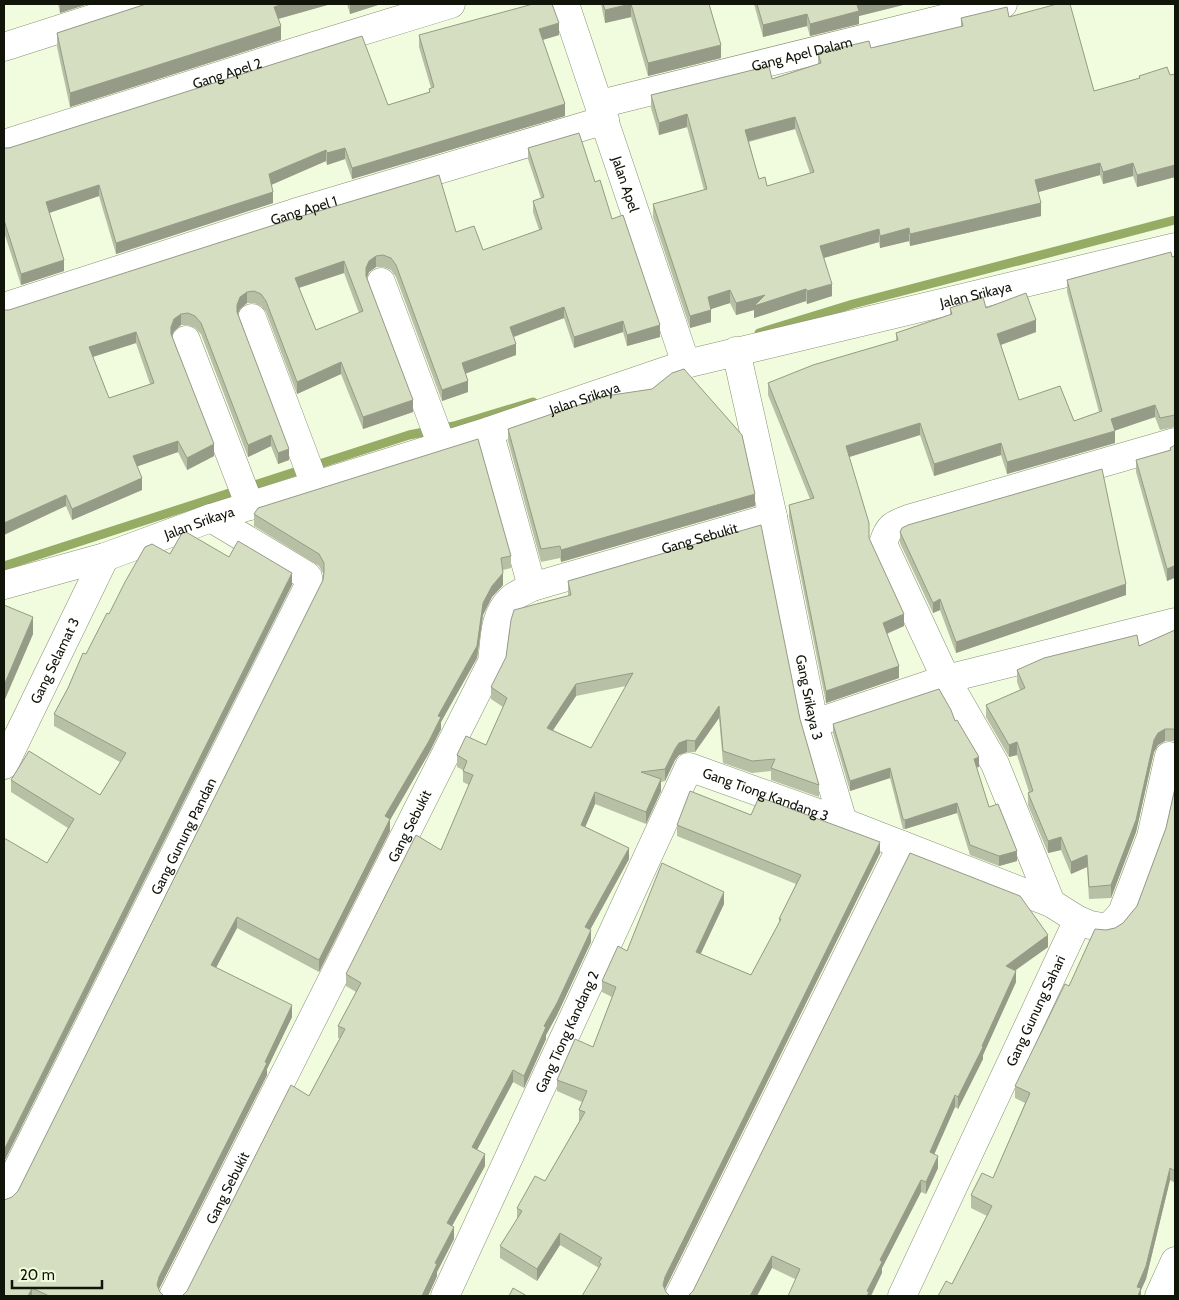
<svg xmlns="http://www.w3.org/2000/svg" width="1179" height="1300" viewBox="0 0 1179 1300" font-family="Cabin,sans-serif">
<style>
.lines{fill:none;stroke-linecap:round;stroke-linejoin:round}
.stream{stroke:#96ab63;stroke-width:9}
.minor-casing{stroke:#889175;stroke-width:29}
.minor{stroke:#fff;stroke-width:28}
.wall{fill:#b7bfa5;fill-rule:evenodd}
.shaded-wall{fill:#959b86}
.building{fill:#d5dec0;stroke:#959b86;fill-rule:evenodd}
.labels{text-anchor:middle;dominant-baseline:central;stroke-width:5;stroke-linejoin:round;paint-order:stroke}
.street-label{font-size:14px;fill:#101409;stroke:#f1fbdd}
</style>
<rect width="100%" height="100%" fill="#f1fbdd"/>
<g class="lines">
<g class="stream">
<polyline points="759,333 853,304 1175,220"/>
<polyline points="4,566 409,435 454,426 533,402"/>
</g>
<g class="minor-casing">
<g id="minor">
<path id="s1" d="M565,4l121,360"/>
<polyline points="4,47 138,4"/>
<path id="s2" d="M600,104l403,-100"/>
<path id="s3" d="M4,144l303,-96 144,-44"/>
<polyline points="381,282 442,446"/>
<path id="s4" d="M4,307l290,-94 311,-93"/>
<polyline points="252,318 315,485"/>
<polyline points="186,340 250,506"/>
<path id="s5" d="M736,351l37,166 42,211 28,94"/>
<polyline points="489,431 532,587"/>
<path id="s6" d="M4,585l101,-28 106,-39 278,-87 197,-67 489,-117"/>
<polyline points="815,723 946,679 1175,622"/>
<path id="s7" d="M4,765l101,-208"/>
<path d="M1051,903l-56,-139 -49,-85 -63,-135c5,-17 9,-19 25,-25l267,-77"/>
<path id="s8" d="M4,1196l305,-611 -1,-8 -2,-2 -95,-57"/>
<path id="s9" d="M173,1296l319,-634c3,-23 1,-46 19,-63 5,-5 14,-8 21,-12l241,-70"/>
<path id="s10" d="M445,1296l244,-529 154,55 208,81 27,17"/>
<polyline points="679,1296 902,845"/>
<path id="s11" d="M902,1296l176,-376 12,5 13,2 8,-2 11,-12 29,-76 18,-81"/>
<polyline points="1159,1296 1175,1261"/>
</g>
</g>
<use href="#minor" class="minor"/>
</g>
<g class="wall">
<polygon points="58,4 88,4 60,13"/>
<polygon points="146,4 331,4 278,19 281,40 70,107 57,47 57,33 143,5"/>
<polygon points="347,4 381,4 350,14"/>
<polygon points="601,4 709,4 721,58 648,76 631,17 605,23"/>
<polygon points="754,4 907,4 859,16 859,24 810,36 807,26 763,37"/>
<path d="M1009,17l85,74 45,-13v-2l31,-1 5,-1v103l-38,10 -4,-11 -30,8 -3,-9 -62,17 3,24 -131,30 -1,-5 -29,7 -1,-6 -55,16 8,38 -25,8 -1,-3 -52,17v-8l-18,5 -6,-12 -19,6v13l-21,6 -37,-111v-13l51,-14 -17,-63 -28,8 -8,-27v-13l121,-16 46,-15v-11l53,-5 90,-21v-9zM795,129l15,44 -43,13 -8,-7 -10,-37z"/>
<polygon points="419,35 559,35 542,40 565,116 352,179 345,159 327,165 326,161 271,184 273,203 116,254 99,196 49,213 64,271 21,285 4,232 4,148 388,105 429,92 429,89 431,88 419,47"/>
<path d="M528,148l67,34 17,37 48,118 -33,9 -4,-14 -49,16 -10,-30 -50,19 2,18 -51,18 3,19 -26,9 -46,-124 -5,-7 -8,-3h-7l-7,5 -2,5 46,135 -50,17 -22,-55 -44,20 -31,-82 -5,-6 -7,-3h-7l-7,6 -2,4 51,147 -11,4 -7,-18 -23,11 -47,-123 -6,-6 -7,-3h-7l-7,6 -2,4 42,121 -27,14 -9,-18 -41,14 5,24 -70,30 -6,-14 -57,-196 447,-78 27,18 56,-20 -6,-18v-11l8,-3 -13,-39zM344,273l15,40 -43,17 -17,-42zM136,343l14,41 -41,14 -16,-41z"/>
<polygon points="1175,256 1175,427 1160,430 1155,417 1114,430 1115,443 1007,474 1001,455 934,476 920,435 849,457 869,539 904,626 887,634 899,678 826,703 789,517 789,505 810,499 768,395 768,383 896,341 896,333 950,315 950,308 986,308 1036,332 1001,345 1019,400 1074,421 1099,412 1067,292 1067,280"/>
<polygon points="508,429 755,506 561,562 560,558 541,562 508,441"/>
<polygon points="1175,445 1175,580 1174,578 1167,581 1136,472 1136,460 1170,451 1170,448"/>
<polygon points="254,514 511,556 511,568 503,570 503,585 492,597 483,615 477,658 441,722 441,729 429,753 390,820 390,831 319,972 237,928 216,968 292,1017 267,1069 267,1075 159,1289 160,1292 164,1296 4,1296 12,1197 18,1191 323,580 324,575 319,566 254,526"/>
<polygon points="900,532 1126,595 956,653 940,610 933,613 900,543"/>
<polygon points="170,554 229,557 292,585 47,863 68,828 11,792 11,780 100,795 120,762 54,726 54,714 68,688 86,654 109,614"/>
<path d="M568,581l232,138 19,66v12l-48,-17v-9l-19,2 -29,-10 -4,-45 -24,34h-8l-8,3 -4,5 -10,21 -4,1v9l-15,33 -51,-20 -10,23 44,32 -39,71 1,12 -34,73 -11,20v4l-22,49 -11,-6 -36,68 8,16 -33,60 2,13 -17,33v4l-9,20h-246l5,-5 122,-195 31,-58h-2v-12l18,-34 -10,-6v-12l95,-124 28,-65 -6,-3v-12l-6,-3v-12l29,-10 17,-38 -12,-8v-12l77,-91zM626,686l-35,62 -38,-18 23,-34z"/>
<polygon points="4,605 33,634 5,699 4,699"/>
<polygon points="1175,630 1175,742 1173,741 1165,741 1158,745 1154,752 1136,832 1111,898 1089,899 1087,867 1071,874 1061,850 1048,853 1028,805 1028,793 1029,792 1017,755 1009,757 986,717 986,705 1020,690 1017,682 1017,670 1139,646"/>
<polygon points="955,721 979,767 976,767 989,807 1017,861 999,866 970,855 957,813 905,829 903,829 890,778 850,791 833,733 833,724"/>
<polygon points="1175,788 1175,1183 1170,1180 1146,1279 1141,1290 1141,1296 952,1284 987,1216 971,1208 971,1195 993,1178 1025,1103 1015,1098 1015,1086 1069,986 1106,930 1115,928 1123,923 1137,906 1166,828"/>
<polygon points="751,815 880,853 665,1289 666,1292 599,1268 560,1245 537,1281 500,1258 500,1246 517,1220 517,1208 545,1181 579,1122 579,1110 582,1102 557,1091 557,1080 593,1047 612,997 602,992 602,981 627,951 724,904 700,954 751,975 779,923 779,919 796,884 677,836 677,825"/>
<polygon points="910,853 1048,947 1016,970 1016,982 983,1055 983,1059 958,1109 955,1107 934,1154 938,1168 926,1194 921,1192 882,1268 882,1273 795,1279 772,1268 693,1291"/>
</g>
<g class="shaded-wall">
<polygon points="60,4 88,4 60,13"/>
<polygon points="283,4 331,4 274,20 274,7"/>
<polygon points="350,4 381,4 350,14"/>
<polygon points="631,4 631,17 605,23 605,10"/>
<polygon points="861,4 907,4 859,16 859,24 810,36 810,24"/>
<polygon points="807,14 807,26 763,37 763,25"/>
<polygon points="559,23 559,35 539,41 539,29"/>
<polygon points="281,26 281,40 70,107 70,93"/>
<polygon points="721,45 721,58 648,76 648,63"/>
<polygon points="565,104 565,116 352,179 352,168"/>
<polygon points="687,114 687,127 659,135 659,123"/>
<polygon points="795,117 795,129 745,142 745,130"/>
<polygon points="345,148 345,159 327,165 327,153"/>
<polygon points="326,150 326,161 269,186 269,174"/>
<polygon points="1100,163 1100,175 1035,193 1035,180"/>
<polygon points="1133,163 1133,176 1103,184 1103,172"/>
<polygon points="1175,165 1175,177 1137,187 1137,175"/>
<polygon points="99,185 99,196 46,214 46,202"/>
<polygon points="273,192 273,203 116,254 116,243"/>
<polygon points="1041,203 1041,216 910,246 910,234"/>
<polygon points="909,228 909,241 880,248 880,236"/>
<polygon points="879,229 879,242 820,259 820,246"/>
<polygon points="376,256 376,267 369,272 366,280 366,268 369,261"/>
<polygon points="64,260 64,271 21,285 21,274"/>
<polygon points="344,261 344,273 295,289 295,278"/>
<polygon points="832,284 832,296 807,304 807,291"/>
<polygon points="806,289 806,301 754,318 754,310 736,315 736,303 765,295"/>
<polygon points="730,290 730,303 708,310 708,297"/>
<polygon points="247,292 247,303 240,309 237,316 237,305 240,297"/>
<polygon points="564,307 564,318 510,338 510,327"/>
<polygon points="711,310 711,322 690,328 690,316"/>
<polygon points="181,314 181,325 174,331 171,338 171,327 174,319"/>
<polygon points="1036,320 1036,332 997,346 997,334"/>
<polygon points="623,321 623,332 574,348 574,337"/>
<polygon points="660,325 660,337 627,346 627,335"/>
<polygon points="136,332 136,343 89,358 89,347"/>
<polygon points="516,344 516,355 462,375 462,363"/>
<polygon points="341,362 341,374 297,394 297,382"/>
<polygon points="468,381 468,392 442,401 442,390"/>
<polygon points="413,400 413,412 363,429 363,417"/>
<polygon points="1155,405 1155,417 1111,432 1111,419"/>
<polygon points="920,423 920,435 846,458 846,446"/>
<polygon points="1115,431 1115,443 1007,474 1007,462"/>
<polygon points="271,435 271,446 248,457 248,445"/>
<polygon points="178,441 178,452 133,468 133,456"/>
<polygon points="1001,443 1001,455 934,476 934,464"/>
<polygon points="214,444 214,456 187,470 187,458"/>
<polygon points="289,449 289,460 278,464 278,453"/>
<polygon points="142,478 142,490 72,520 72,509"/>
<polygon points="755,494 755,506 561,562 561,550"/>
<polygon points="66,495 66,506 4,535 4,523"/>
<polygon points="1174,566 1174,578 1167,581 1167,569"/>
<polygon points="292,573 292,585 4,1162 4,1150"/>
<polygon points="503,573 503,585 492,597 483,615 477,658 441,722 441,729 429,753 390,820 390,831 319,972 319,960 385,816 438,716 483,603 492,586"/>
<polygon points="1126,584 1126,595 956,653 956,642"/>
<polygon points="940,599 940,610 933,613 933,603"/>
<polygon points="904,614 904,626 883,635 883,623"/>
<polygon points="33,617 33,634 5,699 5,683"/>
<polygon points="899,666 899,678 826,703 826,691"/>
<polygon points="576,684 576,696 547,739 547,728"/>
<polygon points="719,706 719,718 695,752 695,741"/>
<polygon points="1165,729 1165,741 1158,745 1154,752 1136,832 1111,898 1111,885 1154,740 1158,733"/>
<polygon points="687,740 687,752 679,755 675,760 665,781 665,769 675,749 679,743"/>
<polygon points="1017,742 1017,755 1009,757 1009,745"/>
<polygon points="979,757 979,767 974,768 974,759"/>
<polygon points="890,768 890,778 850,791 850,781"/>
<polygon points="661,779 661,791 646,824 646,812"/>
<polygon points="595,792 595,804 581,837 581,825"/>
<polygon points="957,803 957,813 905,829 905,820"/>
<polygon points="1061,837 1061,850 1048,853 1048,841"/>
<polygon points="880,842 880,853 665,1289 663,1285 665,1277"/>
<polygon points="629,848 629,859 585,939 585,927"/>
<polygon points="1017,851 1017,861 999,866 999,856"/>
<polygon points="1087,855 1087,867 1071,874 1071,862"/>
<polygon points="724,892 724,904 696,964 696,952"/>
<polygon points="237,917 237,928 211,977 211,965"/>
<polygon points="591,930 591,942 557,1015 546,1035 546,1039 524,1088 524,1076 544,1026"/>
<polygon points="1048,935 1048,947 1006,977 1006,966"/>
<polygon points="1016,971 1016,982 983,1055 983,1059 958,1109 958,1097"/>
<polygon points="292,1005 292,1017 267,1069 267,1075 159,1289 157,1285 159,1277"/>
<polygon points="513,1070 513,1082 472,1159 472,1147"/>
<polygon points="955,1095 955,1107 930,1164 930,1152"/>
<polygon points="485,1154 485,1166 447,1235 447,1223"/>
<polygon points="938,1156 938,1168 926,1194 926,1182"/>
<polygon points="1170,1168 1170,1180 1146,1279 1141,1290 1141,1296 1137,1296 1137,1287"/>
<polygon points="921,1180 921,1192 882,1268 882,1273 871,1296 867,1296 867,1291 880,1260"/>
<polygon points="454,1227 454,1239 437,1272 437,1276 428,1296 422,1296 435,1263"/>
<polygon points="560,1233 560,1245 537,1281 537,1269"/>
<polygon points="772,1256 772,1268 757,1296 750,1296"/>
<polygon points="32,1288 32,1296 28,1296"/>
</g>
<g class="building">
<polygon points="146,4 283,4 274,7 281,26 70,93 57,33 143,5"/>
<polygon points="533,4 552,4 559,23 539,29 565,104 352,168 345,148 327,153 326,150 269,174 273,192 116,243 99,185 46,202 64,260 21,274 4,220 4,148 9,148 362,36 388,105 430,92 429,89 434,87 419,35"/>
<polygon points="603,4 709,4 721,45 648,63 631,4 605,10"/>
<polygon points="757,4 861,4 857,5 859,11 810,24 807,14 763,25"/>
<path d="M1057,4h13l24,87 46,-13 -1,-2 28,-9 3,8 5,-1v91l-38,10 -4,-12 -30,9 -3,-9 -65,17 6,23 -131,31 -1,-6 -29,8 -1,-7 -59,17 12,38 -25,7 -1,-2 -52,17 11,-11 -29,8 -6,-13 -22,7 3,13 -21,6 -37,-112 54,-15 -20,-75 -28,9 -8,-28 118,-29 3,13 49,-16 -3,-10 51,-12 2,7 92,-22 -2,-8 46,-11 2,10zM795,117l19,55 -47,14 -2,-9 -6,2 -14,-49z"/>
<path d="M579,133l16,49 5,-2 12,39 11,-4 37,110 -33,10 -4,-14 -49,16 -10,-30 -54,20 6,17 -54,19 6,18 -26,9 -46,-125 -5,-7 -8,-3 -7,1 -7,5 -3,7v8l47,124 -50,17 -22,-55 -44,20 -31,-81 -5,-7 -7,-3 -7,1 -7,5 -3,8v7l52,137 -11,4 -7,-18 -23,10 -47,-122 -6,-7 -7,-3 -7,1 -7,5 -3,8v7l43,110 -27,14 -9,-17 -45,15 9,22 -70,31 -6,-14 -62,28v-213h5l290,-93 140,-42 17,57 18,-6 9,24 59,-21 -9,-28 11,-4 -16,-49zM344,261l19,50 -47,19 -21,-52zM136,332l18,51 -45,15 -20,-51z"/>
<polygon points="1171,252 1172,257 1175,256 1175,415 1160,418 1155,405 1111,419 1115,431 1007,462 1001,443 934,464 920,423 846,446 869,523 869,538 904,614 883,623 899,666 826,691 789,505 814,498 768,383 813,365 898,340 896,333 952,314 950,308 983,297 986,308 1026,293 1036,320 997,334 1019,400 1060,386 1074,421 1102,411 1067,280"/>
<polygon points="684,369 742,435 755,494 561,550 560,546 541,549 508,429 575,406 592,402 592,400 599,397 652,389 672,373"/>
<polygon points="478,439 511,556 501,558 503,573 492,586 483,603 477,646 438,716 441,717 429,741 385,816 390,819 319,960 237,917 211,965 292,1005 265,1062 267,1063 159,1277 157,1285 160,1292 164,1296 49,1296 32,1288 28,1296 4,1296 4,1200 12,1197 18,1191 323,580 324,572 324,563 319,554 254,514 258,508"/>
<polygon points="1175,445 1175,568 1174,566 1167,569 1136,460 1171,450 1170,448"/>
<polygon points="1102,469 1126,584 956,642 940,599 933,603 900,532 902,528 908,525"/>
<path d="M761,525l39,194 19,66 -48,-17 4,-9 -23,2 -29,-10 -4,-45 -24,35 -8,-1 -8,3 -4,6 -10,20 -24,3 20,7 -15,33 -51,-20 -14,33 48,23 -44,79 6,3 -34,73 -13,23 2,1 -22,49 -11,-6 -41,77 13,7 -38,69 7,4 -19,36 2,1 -15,32h-240l5,-5 104,-206 18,11 36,-67 -7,-3 23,-43 -15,-9 70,-139 25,15 32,-75 -10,-4 4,-10 -10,-6 9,-19 20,9 21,-47 -16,-11 15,-30 5,-37 3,-10 57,-15 -3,-14zM633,673l-42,75 -44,-20 29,-44z"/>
<polygon points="186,532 229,557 238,541 292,573 4,1150 4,838 47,863 74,819 11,780 29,751 100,795 126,753 54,714 68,688 83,653 86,654 107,613 109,614 125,582 145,547 152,544 170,554 182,533"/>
<polygon points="4,605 33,617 5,683 4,682"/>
<polygon points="1175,630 1175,730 1173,729 1165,729 1158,733 1154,740 1136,820 1111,885 1089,887 1087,855 1071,862 1061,837 1048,841 1028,793 1033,791 1017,742 1009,745 986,705 1025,688 1017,670 1044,658 1137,635 1139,646"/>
<polygon points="939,689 951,710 955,721 957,720 979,757 974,759 989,807 998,804 1017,851 999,856 970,845 957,803 905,820 903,819 890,768 850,781 833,724"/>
<polygon points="1175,788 1175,1171 1170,1168 1146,1266 1137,1287 1141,1288 1138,1296 938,1296 946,1281 952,1284 992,1206 971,1195 982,1173 993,1178 1030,1093 1015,1086 1065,984 1069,986 1095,929 1106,930 1115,928 1123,923 1137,906 1166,828"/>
<polygon points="690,791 751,815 759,797 880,842 665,1277 663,1285 666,1292 670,1296 582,1296 601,1264 599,1262 602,1258 560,1233 537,1269 500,1246 522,1211 517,1208 535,1176 545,1181 585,1112 579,1110 587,1091 557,1080 575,1039 593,1047 616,987 602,981 618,946 627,951 662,863 724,892 696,952 751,975 781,919 779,919 801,875 677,825"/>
<polygon points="910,853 1020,896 1048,935 1006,966 1016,971 982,1046 983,1047 958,1097 955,1095 930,1152 938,1156 926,1182 921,1180 880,1260 882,1262 867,1291 869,1292 867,1296 788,1296 800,1269 772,1256 750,1296 688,1296 693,1291"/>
<polygon points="513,1288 527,1296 509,1296"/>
</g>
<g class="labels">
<g class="street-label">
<text stroke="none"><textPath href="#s2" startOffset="208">Gang Apel Dalam</textPath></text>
<text stroke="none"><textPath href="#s3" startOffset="234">Gang Apel 2</textPath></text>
<text stroke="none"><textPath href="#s1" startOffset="190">Jalan Apel</textPath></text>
<text stroke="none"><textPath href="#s4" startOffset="315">Gang Apel 1</textPath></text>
<text stroke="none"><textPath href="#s6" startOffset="1015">Jalan Srikaya</textPath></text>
<text stroke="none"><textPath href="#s6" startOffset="610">Jalan Srikaya</textPath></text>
<text stroke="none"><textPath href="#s6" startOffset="205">Jalan Srikaya</textPath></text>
<text stroke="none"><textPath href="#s9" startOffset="976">Gang Sebukit</textPath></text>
<text stroke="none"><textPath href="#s7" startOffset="116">Gang Selamat 3</textPath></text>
<text stroke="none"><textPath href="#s5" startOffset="354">Gang Srikaya 3</textPath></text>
<text stroke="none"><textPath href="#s10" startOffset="664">Gang Tiong Kandang 3</textPath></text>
<text stroke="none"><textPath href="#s9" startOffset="526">Gang Sebukit</textPath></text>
<text stroke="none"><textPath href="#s8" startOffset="402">Gang Gunung Pandan</textPath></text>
<text stroke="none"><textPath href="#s11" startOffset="315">Gang Gunung Sahari</textPath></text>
<text stroke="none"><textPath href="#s10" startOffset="291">Gang Tiong Kandang 2</textPath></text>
<text stroke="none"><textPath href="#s9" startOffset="121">Gang Sebukit</textPath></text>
</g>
</g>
<rect width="1179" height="1300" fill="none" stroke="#101409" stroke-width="10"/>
<path d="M12 1280v8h90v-8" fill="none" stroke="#101409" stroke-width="2.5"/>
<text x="20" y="1280" font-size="15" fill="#101409" stroke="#f1fbdd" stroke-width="4" paint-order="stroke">20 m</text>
</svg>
